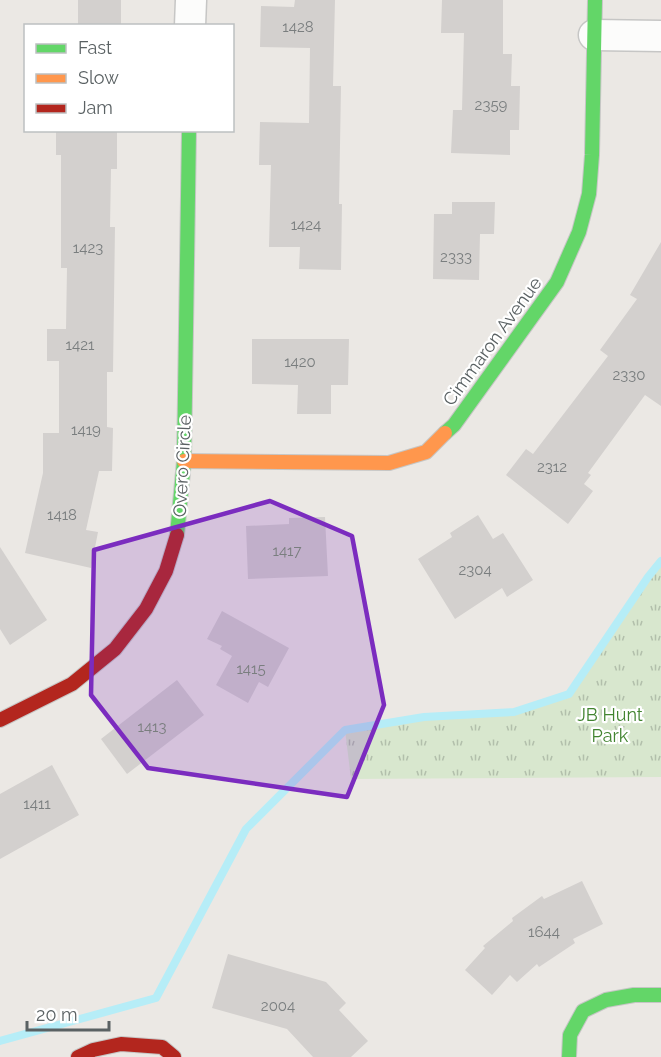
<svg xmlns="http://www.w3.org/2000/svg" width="661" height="1057" viewBox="0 0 661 1057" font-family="Raleway,sans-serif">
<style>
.grass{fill:url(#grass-tufts)}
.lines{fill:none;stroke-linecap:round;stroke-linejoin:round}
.stream{stroke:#b6edf7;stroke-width:8}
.building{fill:#d3d0ce}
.street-casing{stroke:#c6c6c5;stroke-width:33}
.fast-casing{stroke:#c6c6c5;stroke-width:16}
.slow-casing{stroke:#c6c6c5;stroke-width:16}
.jam-casing{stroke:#c6c6c5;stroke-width:16}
.street{stroke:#fcfcfb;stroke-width:30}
.fast{stroke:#63d668;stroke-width:14}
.slow{stroke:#ff974d;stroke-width:14}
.jam{stroke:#b3261e;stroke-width:14}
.marked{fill:#7b2cbf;fill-opacity:0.2;stroke:#7b2cbf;stroke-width:4.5;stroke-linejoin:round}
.labels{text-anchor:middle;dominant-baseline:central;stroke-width:4.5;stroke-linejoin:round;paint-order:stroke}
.number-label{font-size:15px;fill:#7a7e7f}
.street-label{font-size:18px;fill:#5a6163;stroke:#fff}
.park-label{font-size:18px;fill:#428430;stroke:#fff}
</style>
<defs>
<pattern id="grass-tufts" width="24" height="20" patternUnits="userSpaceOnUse" patternTransform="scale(1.5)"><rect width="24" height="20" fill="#d8e7ce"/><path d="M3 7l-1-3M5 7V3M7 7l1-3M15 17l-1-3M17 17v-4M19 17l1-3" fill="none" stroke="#b2bfab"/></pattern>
</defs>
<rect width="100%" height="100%" fill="#ebe8e4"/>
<polygon class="grass" points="661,561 661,777 351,779 345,730 424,717 513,712 569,694 648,577"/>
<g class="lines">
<polyline class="stream" points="0,1041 156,998 246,829 345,730 424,717 514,712 569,694 648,577 661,561"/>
</g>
<g class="building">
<rect x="78" y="0" width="43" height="26"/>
<polygon points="295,0 335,0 333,86 341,86 339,204 342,204 341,270 299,269 300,247 269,247 271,165 259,165 260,122 309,123 310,48 260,47 261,6 294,7"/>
<polygon points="442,0 503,0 503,54 512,54 511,86 520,86 519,130 510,130 510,155 451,153 453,110 462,110 464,33 441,33"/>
<polygon points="56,130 117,130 117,169 111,169 110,227 115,227 113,372 107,372 107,427 113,428 112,471 99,471 86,530 98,532 91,568 25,553 43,473 43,433 59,433 59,361 47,361 47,329 66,329 67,268 61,268 61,155 56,155"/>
<polygon points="452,202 495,202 494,234 480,234 479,280 433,279 434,214 452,214"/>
<polygon points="661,242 661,406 645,395 588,473 591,475 584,484 593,491 568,524 506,475 526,449 533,454 608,356 600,350 637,299 630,295"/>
<polygon points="252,339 349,339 348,385 331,385 331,414 297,414 298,385 252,384"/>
<polygon points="478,515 493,539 503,533 533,580 507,597 502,588 455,619 418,559 452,537 450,533"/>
<polygon points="325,517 328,576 248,579 246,526 289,524 289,518"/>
<polygon points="0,547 47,620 10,645 0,629"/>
<polygon points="222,611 289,648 268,687 259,682 248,703 216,685 232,656 220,649 222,646 207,639"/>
<polygon points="177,680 204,715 127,774 101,739"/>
<polygon points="52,765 79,815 0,859 0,794"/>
<polygon points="582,881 603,924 573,939 575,943 539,967 537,964 517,982 510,975 492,995 465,970 485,948 483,946 513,921 512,918 542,896 544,899"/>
<polygon points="228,954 326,982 346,1003 339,1010 368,1041 351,1057 313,1057 287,1029 212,1008"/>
</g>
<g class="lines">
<g class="street-casing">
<g id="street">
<polyline points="190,26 191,0"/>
<polyline points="594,35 661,36"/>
</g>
</g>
<g class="fast-casing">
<g id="fast">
<polyline points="445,433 454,425 557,282 579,232 589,194 592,155 595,0"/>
<polyline points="177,535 184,461 189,130"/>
<polyline points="569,1057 570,1035 583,1011 606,1000 634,995 661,995"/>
</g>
</g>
<g class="slow-casing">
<polyline id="slow" points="184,461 389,463 426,452 445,433"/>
</g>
<g class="jam-casing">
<g id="jam">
<polyline points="0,720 72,684 115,649 146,609 166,571 177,535"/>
<polyline points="78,1057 93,1050 121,1044 162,1047 174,1057"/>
</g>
</g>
<use href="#street" class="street"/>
<use href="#fast" class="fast"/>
<use href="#slow" class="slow"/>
<use href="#jam" class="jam"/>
</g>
<path class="marked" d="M270,501l82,35 32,169 -37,92 -199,-29 -57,-73 3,-145z"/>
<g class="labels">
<g class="number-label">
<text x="298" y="27">1428</text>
<text x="491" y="105">2359</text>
<text x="306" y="225">1424</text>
<text x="88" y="248">1423</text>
<text x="456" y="257">2333</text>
<text x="80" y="345">1421</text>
<text x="300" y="362">1420</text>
<text x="629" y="375">2330</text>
<text x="86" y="430">1419</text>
<text x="552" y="467">2312</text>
<text x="62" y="515">1418</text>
<text x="287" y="551">1417</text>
<text x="475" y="570">2304</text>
<text x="251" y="669">1415</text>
<text x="152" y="727">1413</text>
<text x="37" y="804">1411</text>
<text x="544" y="932">1644</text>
<text x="278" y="1006">2004</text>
</g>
<g class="street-label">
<text transform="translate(492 341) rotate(-54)">Cimmaron Avenue</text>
<text transform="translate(182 466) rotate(-87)">Overo Circle</text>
</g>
<g class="park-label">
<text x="610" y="714">JB Hunt<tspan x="610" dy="21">Park</tspan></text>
</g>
</g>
<rect x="24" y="24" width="210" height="108" fill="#ffffff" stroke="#bdc0c1" stroke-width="1.5"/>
<rect x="36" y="44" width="30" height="9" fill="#63d668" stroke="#bdc0c1" stroke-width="1.5"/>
<text x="78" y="54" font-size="18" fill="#5a6163">Fast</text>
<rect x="36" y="74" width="30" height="9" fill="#ff974d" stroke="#bdc0c1" stroke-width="1.5"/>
<text x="78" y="84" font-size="18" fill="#5a6163">Slow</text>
<rect x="36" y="104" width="30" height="9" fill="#b3261e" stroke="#bdc0c1" stroke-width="1.5"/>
<text x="78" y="114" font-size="18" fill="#5a6163">Jam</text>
<path d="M27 1021v9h82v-9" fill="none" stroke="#5a6163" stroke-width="3"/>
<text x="36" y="1021" font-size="18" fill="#5a6163" stroke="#ffffff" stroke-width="4.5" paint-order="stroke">20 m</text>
</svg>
